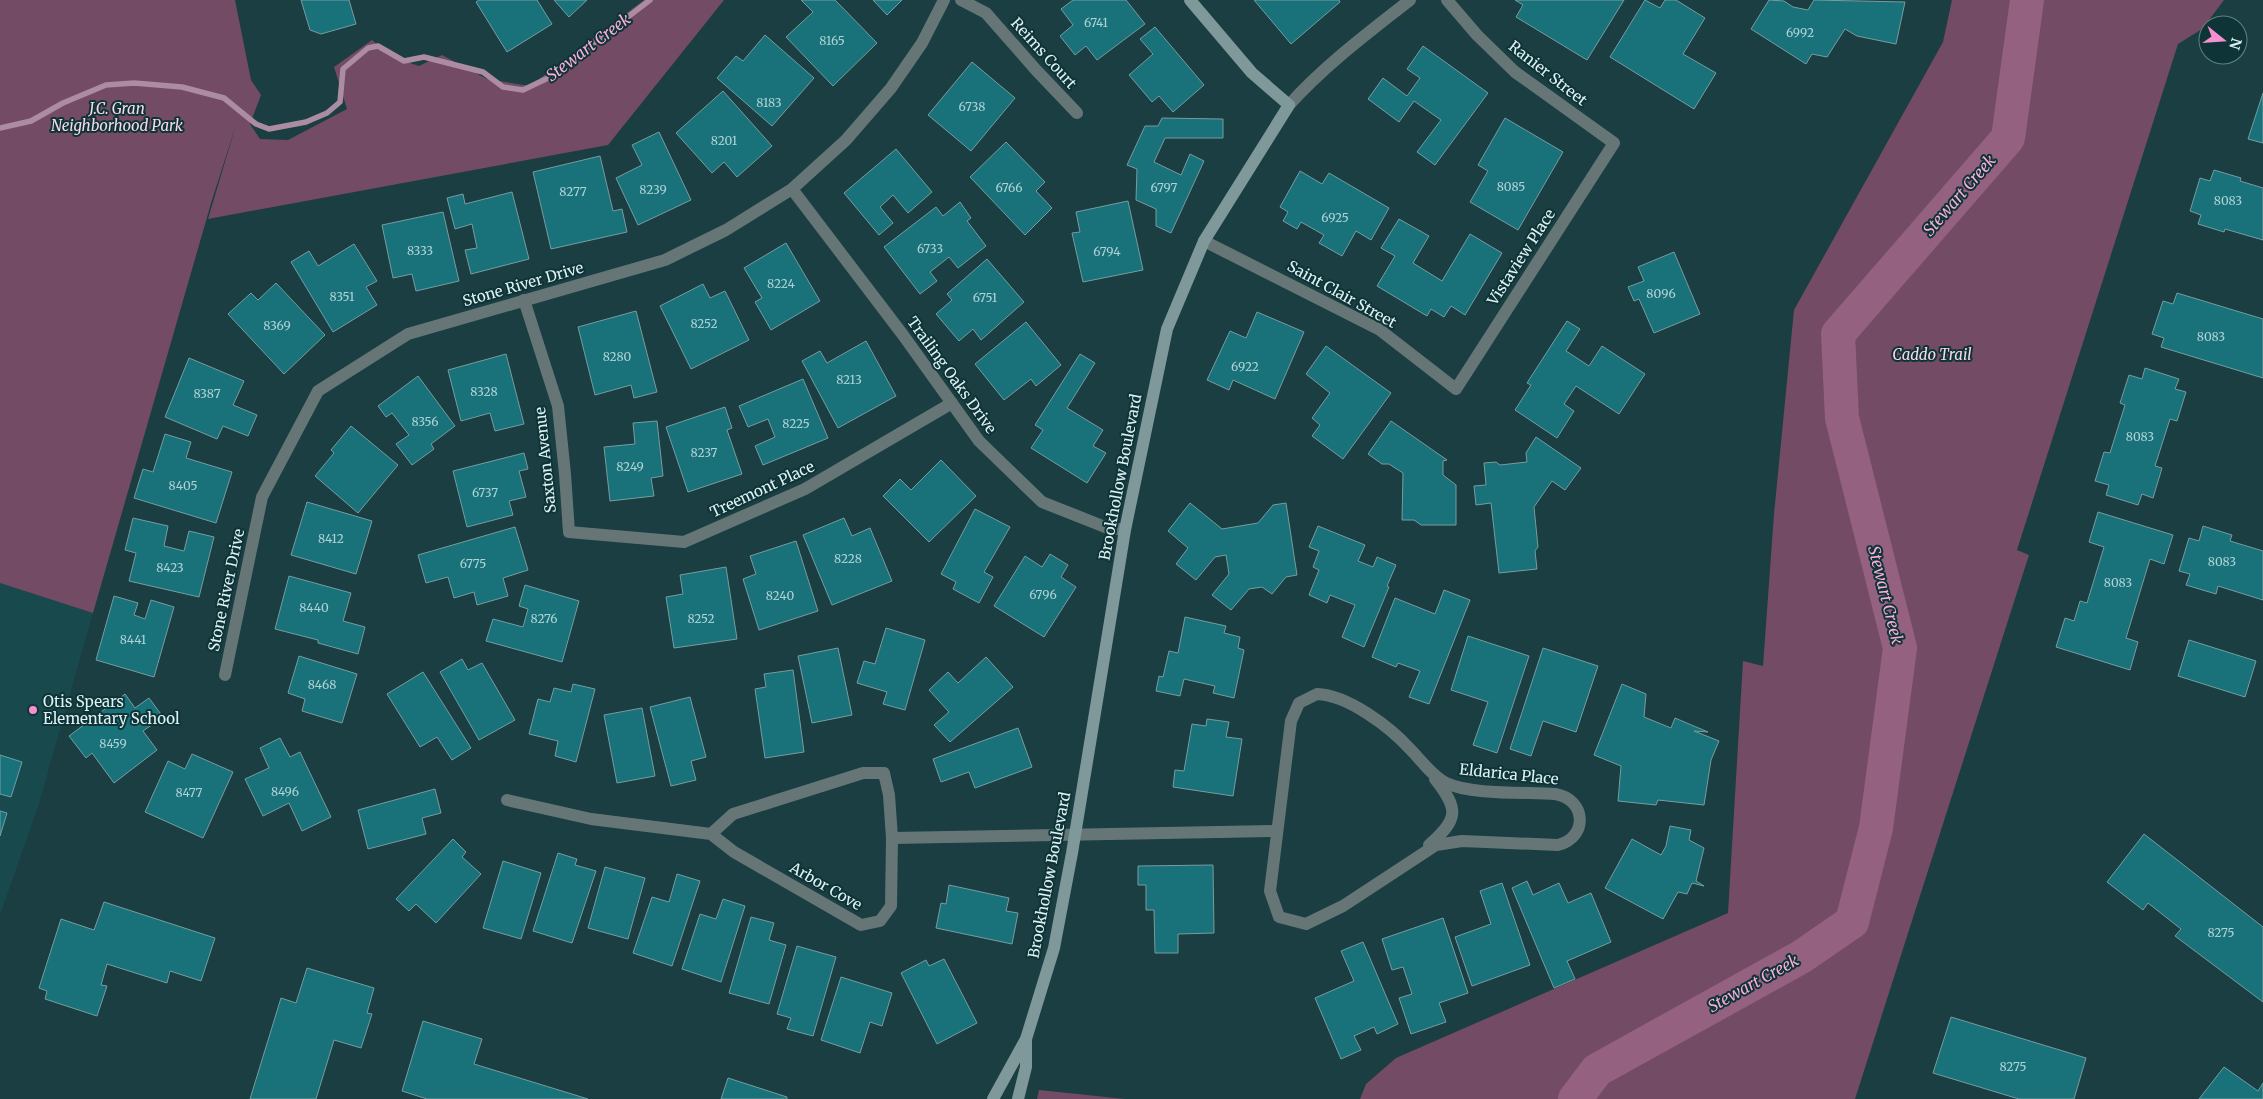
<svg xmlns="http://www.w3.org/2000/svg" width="2263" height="1099" viewBox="0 0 2263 1099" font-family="Merriweather,serif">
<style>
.built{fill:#18494d}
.green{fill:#744b64}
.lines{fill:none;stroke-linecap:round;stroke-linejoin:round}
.stream{stroke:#ab8ca3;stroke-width:5.5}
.river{stroke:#956180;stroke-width:34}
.building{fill:#197179;stroke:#779da1}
.street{stroke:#667677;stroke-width:12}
.secondary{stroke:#7f989a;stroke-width:12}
.poi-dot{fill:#f690cf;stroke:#0e3437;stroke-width:2}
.labels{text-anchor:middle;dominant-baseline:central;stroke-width:4;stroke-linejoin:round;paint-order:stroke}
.number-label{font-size:12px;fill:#aed2d5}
.street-label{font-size:15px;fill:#dff2f4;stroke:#0e3437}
.park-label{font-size:15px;font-style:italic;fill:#f9d8ea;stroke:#0e3437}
.poi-label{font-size:15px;fill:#dff2f4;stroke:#0e3437;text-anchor:start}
.water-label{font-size:16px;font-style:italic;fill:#fcaddc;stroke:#0e3437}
</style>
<rect width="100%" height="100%" fill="#1a3e41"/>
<polygon class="built" points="0,583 93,613 38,807 0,915"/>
<g class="green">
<polygon points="0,0 235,0 251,80 261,95 250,124 260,139 288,140 347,109 334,67 372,40 392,57 419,66 442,55 487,79 530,86 644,0 724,0 608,145 208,219 236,125 212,200 93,613 0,583"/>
<polygon points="1952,0 2224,0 2202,29 2178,44 2017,550 2029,555 1855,1099 1360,1099 1366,1084 1396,1058 1728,913 1743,661 1763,666 1774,514 1794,310 1943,42"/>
<polygon points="1039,1090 1125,1099 1037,1099"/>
</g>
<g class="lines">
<polyline class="stream" points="0,128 31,121 63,103 106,85 134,83 182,87 224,98 256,124 269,129 306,122 327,113 340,102 343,69 368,48 378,46 404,61 424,57 483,72 503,87 523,90 548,78 650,0"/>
<polyline class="river" points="1575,1099 1597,1070 1801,957 1852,922 1876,828 1900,648 1842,418 1838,334 2008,138 2027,0"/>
</g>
<g class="building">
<polygon points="301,0 349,0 356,24 321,34 310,30"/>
<polygon points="479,0 537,0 552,24 507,52 476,2"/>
<polygon points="554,0 587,0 569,17"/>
<polygon points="801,0 835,0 877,43 833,86 786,37 813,12"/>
<polygon points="873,0 902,0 887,15"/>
<polygon points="1073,0 1126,0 1145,24 1097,60 1086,46 1075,55 1060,36 1073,25 1061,9"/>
<polygon points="1254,0 1339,0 1340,2 1291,44"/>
<polygon points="1515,0 1624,0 1587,60 1516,17 1523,5"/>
<polygon points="1645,0 1660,8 1665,0 1676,0 1705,18 1683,54 1716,73 1694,109 1610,57"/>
<polygon points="1769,0 1784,1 1793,7 1808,10 1814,0 1905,2 1896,44 1857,36 1845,29 1827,57 1812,54 1806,64 1751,29"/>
<polygon points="1155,27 1204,85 1173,112 1159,96 1152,102 1129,75 1153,54 1140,39"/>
<polygon points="765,35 814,78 772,126 717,78 736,56 743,61"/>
<polygon points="1423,46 1488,93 1435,165 1417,152 1441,120 1414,101 1399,122 1368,99 1383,78 1407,96 1420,78 1407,69"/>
<polygon points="972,62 1015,98 971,151 928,115"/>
<polygon points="723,91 772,146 737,177 724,162 712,173 676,133"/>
<polygon points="2263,93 2263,143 2248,139"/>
<polygon points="1162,118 1223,119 1223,138 1165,138 1154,162 1181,175 1190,154 1204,161 1171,233 1156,226 1156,209 1136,200 1137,169 1127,165 1145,126 1158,126"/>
<polygon points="1505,118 1563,152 1518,230 1470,202 1488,171 1478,165"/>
<polygon points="659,132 691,200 638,225 616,178 642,165 632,145"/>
<polygon points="1006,142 1045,182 1036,191 1052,208 1025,235 970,177"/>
<polygon points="896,149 932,192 908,213 893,195 880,207 893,223 879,235 844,193"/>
<polygon points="600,156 613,211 622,209 627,232 551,249 533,172"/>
<polygon points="2214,170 2241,178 2240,181 2263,188 2263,240 2225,229 2224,232 2198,224 2201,215 2190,211 2200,178 2210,181"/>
<polygon points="1300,171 1322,184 1329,173 1389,208 1371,240 1356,231 1342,256 1319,243 1324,235 1301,222 1297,229 1283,221 1288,212 1280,207"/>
<polygon points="512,192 529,259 471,274 465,250 477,248 472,224 455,229 447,198 463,194 465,204"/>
<polygon points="1128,201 1143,270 1083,282 1072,233 1080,232 1076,212"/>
<polygon points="960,202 971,218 967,221 986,246 958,268 949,257 930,272 937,281 920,294 884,247 936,207 943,216"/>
<polygon points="443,212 459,281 416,291 412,274 393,278 382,225"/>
<polygon points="1399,219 1429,236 1413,263 1442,281 1470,234 1502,253 1465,315 1451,306 1444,317 1431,309 1427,316 1377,286 1395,256 1381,248"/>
<polygon points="786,243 820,301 771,330 755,302 762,298 744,268"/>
<polygon points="354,244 377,281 366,287 377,305 333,332 291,262 309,251 318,266"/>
<polygon points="1674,252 1700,314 1654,333 1639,299 1634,301 1628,287 1644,281 1638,267"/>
<polygon points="987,259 1024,302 981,340 973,329 959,341 936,314 952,300 947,294"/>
<polygon points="276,283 325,335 284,374 228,314 251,293 258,300"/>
<polygon points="703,284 710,298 725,291 749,340 691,369 660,306"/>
<polygon points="2177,293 2263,319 2263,378 2161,347 2164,338 2152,334 2163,301 2173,304"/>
<polygon points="636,311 657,392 634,398 631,385 595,395 578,327"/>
<polygon points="1257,312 1304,332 1275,399 1233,380 1229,390 1207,380 1230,331 1246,338"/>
<polygon points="1567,321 1580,329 1566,351 1589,366 1602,346 1645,374 1619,414 1576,386 1564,404 1574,411 1557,438 1515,410 1531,385 1527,383"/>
<polygon points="1026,322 1061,365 1036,386 1031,379 1004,400 975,364"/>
<polygon points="866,341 896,396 838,428 802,361 820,351 827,363"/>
<polygon points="1326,346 1391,393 1343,459 1312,436 1320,425 1312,418 1330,393 1306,374"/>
<polygon points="506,354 524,424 495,431 490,413 461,421 448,370"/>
<polygon points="1080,354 1095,363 1067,408 1103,430 1093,446 1106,453 1087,483 1031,448 1043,430 1035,425"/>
<polygon points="189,358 244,381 233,405 257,415 248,436 223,426 217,439 165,417"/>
<polygon points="2145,368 2179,379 2175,389 2186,392 2177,421 2170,419 2155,466 2162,468 2153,498 2142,494 2138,505 2106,495 2109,485 2095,481 2104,452 2110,453 2125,405 2120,403 2129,375 2142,379"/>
<polygon points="418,376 455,426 431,444 434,449 412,465 396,444 409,435 392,413 386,417 378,406"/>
<polygon points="803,379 828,438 763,465 755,446 775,437 768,419 748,427 739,406"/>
<polygon points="725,407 732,428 727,430 742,474 688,492 666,427"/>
<polygon points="657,421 663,476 651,478 654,496 610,501 604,447 635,444 633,423"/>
<polygon points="1391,421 1447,460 1443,461 1443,475 1456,485 1456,525 1421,525 1414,520 1402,520 1403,473 1389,464 1382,464 1368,454"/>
<polygon points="351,426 398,465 358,513 315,476 334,453 331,450"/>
<polygon points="165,434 191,442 186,458 232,472 216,523 134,498 143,469 153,472"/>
<polygon points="1536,437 1581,468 1565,490 1552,481 1534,507 1538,547 1535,551 1537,569 1499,573 1491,503 1476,505 1474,486 1486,485 1484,463 1496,462 1500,465 1527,462 1526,453"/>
<polygon points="524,453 528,469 519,471 526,497 509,501 513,515 467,527 453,471"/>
<polygon points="941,460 976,496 929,542 883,496 900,479 911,490"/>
<polygon points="307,502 372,521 356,574 291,555"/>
<polygon points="1190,503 1222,529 1258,523 1273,505 1286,503 1297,575 1286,577 1272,594 1262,587 1249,589 1231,610 1212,595 1229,574 1226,555 1215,557 1196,580 1176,564 1188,548 1168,531"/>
<polygon points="975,509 1010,527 984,572 993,577 979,603 953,589 956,582 941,574"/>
<polygon points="2098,512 2173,535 2164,564 2150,559 2126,638 2138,642 2130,670 2056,647 2065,618 2074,621 2080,601 2087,603 2104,547 2089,542"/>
<polygon points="133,518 168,526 164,546 184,551 189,531 214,537 199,597 129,581 136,553 125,550"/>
<polygon points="844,518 852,536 870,528 892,581 832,605 803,535"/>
<polygon points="1318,526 1365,545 1358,561 1373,567 1377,557 1396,565 1387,586 1389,587 1364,647 1342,637 1355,605 1330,595 1327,603 1309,595 1319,570 1313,567 1319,551 1309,547"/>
<polygon points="2203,526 2232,535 2230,541 2263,551 2263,600 2218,586 2216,594 2186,585 2190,574 2179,571 2189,538 2199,541"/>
<polygon points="515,527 528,570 503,578 508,596 477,605 474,592 454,598 448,577 426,583 418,555"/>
<polygon points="796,541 818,611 759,630 743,579 756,574 750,556"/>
<polygon points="1050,554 1068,565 1061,577 1076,587 1044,637 994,606 1025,556 1042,567"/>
<polygon points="726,567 737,639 674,648 666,597 683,594 680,575"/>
<polygon points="289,576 351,593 343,621 365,627 358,654 318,643 318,640 275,629"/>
<polygon points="525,585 579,601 562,662 486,641 493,619 523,627 528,609 519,606"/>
<polygon points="1444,590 1470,600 1429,704 1409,697 1420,671 1398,663 1396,667 1372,657 1395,598 1435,614"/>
<polygon points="114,596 138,603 134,615 145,619 151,600 174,607 154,677 96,660"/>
<polygon points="1185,617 1226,626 1224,633 1240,637 1238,648 1244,650 1234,698 1213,693 1215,686 1184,679 1180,696 1156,691 1159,676 1163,677 1169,651 1178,653"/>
<polygon points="886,628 925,640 905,710 883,704 887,692 857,683 864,661 875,664"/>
<polygon points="1468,636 1529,656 1497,753 1473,745 1488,702 1451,690"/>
<polygon points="2189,640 2256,661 2245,697 2178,676"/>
<polygon points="838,648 852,715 812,723 798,656"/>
<polygon points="1543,648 1598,666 1576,732 1543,721 1531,756 1510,749"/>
<polygon points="299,656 357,674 342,723 302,711 305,699 288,693"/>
<polygon points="986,657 1013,687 950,742 934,725 949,712 929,690 948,672 958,683"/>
<polygon points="462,659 468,670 482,663 515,720 479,740 440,672"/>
<polygon points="793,670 804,752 765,758 755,689 766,687 764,674"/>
<polygon points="423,672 471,748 452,760 437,737 420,747 387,694"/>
<polygon points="573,684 595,689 576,762 555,756 558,741 529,734 538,699 550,702 554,688 571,692"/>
<polygon points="1622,684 1646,694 1644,717 1671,728 1675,718 1708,732 1694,731 1719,741 1711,760 1704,805 1658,800 1656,805 1618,801 1621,766 1594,755"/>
<polygon points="125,694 135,708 149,698 163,717 143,731 157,750 114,783 92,753 86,758 69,736"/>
<polygon points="690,697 706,757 691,761 696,780 671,786 650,707"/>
<polygon points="642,708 655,776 617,783 604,715"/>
<polygon points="1207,719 1229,722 1226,737 1242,739 1233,796 1173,787 1175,770 1184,771 1192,724 1206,726"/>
<polygon points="1018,728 1032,767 975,788 969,772 941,782 933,759"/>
<polygon points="280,738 290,757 300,752 331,817 302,831 289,803 263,816 245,779 269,768 260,748"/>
<polygon points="192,754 233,772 203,838 145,812 168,761 185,769"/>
<polygon points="0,755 22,762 11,797 0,794"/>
<polygon points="435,789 441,813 422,818 426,834 368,849 358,810"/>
<polygon points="0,811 7,813 0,836"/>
<polygon points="1670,826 1691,830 1689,840 1704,848 1696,881 1704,886 1692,883 1687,894 1678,892 1663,919 1605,888 1632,839 1661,855 1666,846"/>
<polygon points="2144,834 2263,927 2263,1002 2175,936 2181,929 2148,903 2143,910 2107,882"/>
<polygon points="453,839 466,852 462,857 481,874 436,923 416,904 409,911 396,899"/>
<polygon points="558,853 577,859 575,865 596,871 572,943 533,931"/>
<polygon points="503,861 541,873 521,939 483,928"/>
<polygon points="1213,865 1214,933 1178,934 1178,953 1155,953 1154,910 1146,910 1146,885 1138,885 1138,866"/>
<polygon points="605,867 645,878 628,939 588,928"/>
<polygon points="677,874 700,881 672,966 633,953 652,897 669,902"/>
<polygon points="1527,881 1533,895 1559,883 1568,903 1591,893 1611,942 1567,961 1575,979 1554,988 1512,888"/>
<polygon points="1502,883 1530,965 1472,986 1455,937 1491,924 1480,891"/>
<polygon points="949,885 1009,898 1006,911 1018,913 1012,944 936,928 941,903 946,904"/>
<polygon points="723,899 745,906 721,982 682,969 700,914 716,919"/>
<polygon points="104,902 215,938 201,981 170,971 167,983 107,964 101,985 107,986 97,1016 45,999 47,991 39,988 61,919 94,930"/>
<polygon points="751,917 774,923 769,940 786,945 769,1004 729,993"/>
<polygon points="1443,918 1468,993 1439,1003 1446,1022 1411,1034 1399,998 1412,994 1403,967 1392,970 1382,939"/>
<polygon points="1363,942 1398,1024 1377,1034 1374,1027 1354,1036 1361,1050 1341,1059 1315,998 1354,981 1341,951"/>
<polygon points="797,946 836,957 813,1036 787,1029 791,1018 777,1014"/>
<polygon points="944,959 977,1023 937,1044 901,973 926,960 929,966"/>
<polygon points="307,968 374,988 367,1013 372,1014 361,1048 334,1040 316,1099 250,1099 281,998 296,1003"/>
<polygon points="841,977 892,993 882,1026 870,1022 860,1053 821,1040"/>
<polygon points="1951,1017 2086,1058 2074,1099 2019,1099 1933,1073"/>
<polygon points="423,1021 482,1039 474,1064 588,1099 427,1099 402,1091"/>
<polygon points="2224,1067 2258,1091 2263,1083 2263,1099 2199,1099"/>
<polygon points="728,1078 787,1097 787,1099 721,1099"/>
</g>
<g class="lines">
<g class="street">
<polyline points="961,0 986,13 1036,70 1077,113"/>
<path d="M1289,105c36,-40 79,-72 121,-105"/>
<polyline points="792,189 903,335 979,441 1042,502 1105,527 1125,530"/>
<polyline points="1204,241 1380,330 1456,389 1614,143 1515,72 1477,35 1447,0"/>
<polyline points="524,300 558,406 565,474 569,532 684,542 805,489 952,403"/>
<polyline points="225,675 262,497 318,391 408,334 665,260 726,230 792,189 846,140 891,88 922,43 944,0"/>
<path d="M1317,694c31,1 73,33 93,55 12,12 21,26 36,34 25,12 80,9 109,11 31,5 34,43 3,51l-96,-4 -26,4 -93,61 -37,18 -27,-7 -9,-26 21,-170 8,-18z"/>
<polyline points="507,800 591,819 711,834 734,852 861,925 880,921 891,906 892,838 889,795 884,773 863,773 733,814 711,834"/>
<polyline points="892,838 1277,831"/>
<path d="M1429,845c30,-26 30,-36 6,-66"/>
</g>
<g class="secondary">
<polyline points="993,1099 1026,1039 1054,948 1072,853 1125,530 1167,329 1204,241 1289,105 1252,73 1190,0"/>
<polyline points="1018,1099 1026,1067 1026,1041"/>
</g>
</g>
<circle class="poi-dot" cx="33" cy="710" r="5"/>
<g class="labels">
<g class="number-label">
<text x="1096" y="22">6741</text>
<text x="1800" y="32">6992</text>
<text x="832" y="40">8165</text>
<text x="769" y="102">8183</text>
<text x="972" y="106">6738</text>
<text x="724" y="140">8201</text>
<text x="1511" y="186">8085</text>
<text x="1009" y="187">6766</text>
<text x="1164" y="187">6797</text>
<text x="653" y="189">8239</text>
<text x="573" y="191">8277</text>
<text x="2228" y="200">8083</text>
<text x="1335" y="217">6925</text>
<text x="930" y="248">6733</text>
<text x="420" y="250">8333</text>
<text x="1107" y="251">6794</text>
<text x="781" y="283">8224</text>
<text x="1661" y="293">8096</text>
<text x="342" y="296">8351</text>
<text x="985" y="297">6751</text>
<text x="704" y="323">8252</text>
<text x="277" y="325">8369</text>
<text x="2211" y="336">8083</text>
<text x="617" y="356">8280</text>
<text x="1245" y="366">6922</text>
<text x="849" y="379">8213</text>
<text x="484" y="391">8328</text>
<text x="207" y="393">8387</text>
<text x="425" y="421">8356</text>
<text x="796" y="423">8225</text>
<text x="2140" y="436">8083</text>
<text x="704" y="452">8237</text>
<text x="630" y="466">8249</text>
<text x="183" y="485">8405</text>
<text x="485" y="492">6737</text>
<text x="331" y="538">8412</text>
<text x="848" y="558">8228</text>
<text x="2222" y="561">8083</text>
<text x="473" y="563">6775</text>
<text x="170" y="567">8423</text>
<text x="2118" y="582">8083</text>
<text x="1043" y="594">6796</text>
<text x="780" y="595">8240</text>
<text x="314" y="607">8440</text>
<text x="544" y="618">8276</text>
<text x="701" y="618">8252</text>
<text x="133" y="639">8441</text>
<text x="322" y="684">8468</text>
<text x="113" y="743">8459</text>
<text x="285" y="791">8496</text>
<text x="189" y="792">8477</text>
<text x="2221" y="932">8275</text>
<text x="2013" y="1066">8275</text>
</g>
<g class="street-label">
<text transform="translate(1044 53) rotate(48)">Reims Court</text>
<text transform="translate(1548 73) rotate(38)">Ranier Street</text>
<text transform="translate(1521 257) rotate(-57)">Vistaview Place</text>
<text transform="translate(523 284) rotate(-16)">Stone River Drive</text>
<text transform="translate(1342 294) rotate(29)">Saint Clair Street</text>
<text transform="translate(952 375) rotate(54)">Trailing Oaks Drive</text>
<text transform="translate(545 460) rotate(-96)">Saxton Avenue</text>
<text transform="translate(1120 477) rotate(-79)">Brookhollow Boulevard</text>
<text transform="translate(762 489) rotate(-25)">Treemont Place</text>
<text transform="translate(226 590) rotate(-78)">Stone River Drive</text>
<text transform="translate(1509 774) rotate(6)">Eldarica Place</text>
<text transform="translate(1049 875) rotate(-79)">Brookhollow Boulevard</text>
<text transform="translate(826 886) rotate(30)">Arbor Cove</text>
</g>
<g class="park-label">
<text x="117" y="108">J.C. Gran<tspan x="117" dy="17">Neighborhood Park</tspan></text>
<text x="1932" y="354">Caddo Trail</text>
</g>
<g class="poi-label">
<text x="43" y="701">Otis Spears<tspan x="43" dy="17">Elementary School</tspan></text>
</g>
<g class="water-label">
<text transform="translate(588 47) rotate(-37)">Stewart Creek</text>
<text transform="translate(1959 195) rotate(-49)">Stewart Creek</text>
<text transform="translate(1886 595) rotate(76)">Stewart Creek</text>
<text transform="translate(1753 983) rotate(-29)">Stewart Creek</text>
</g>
</g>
<g transform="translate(2223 40) rotate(107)"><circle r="24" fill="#0e3437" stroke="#628083"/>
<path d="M0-4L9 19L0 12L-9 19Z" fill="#f690cf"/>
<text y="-8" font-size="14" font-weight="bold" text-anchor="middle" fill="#dff2f4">N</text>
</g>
</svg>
